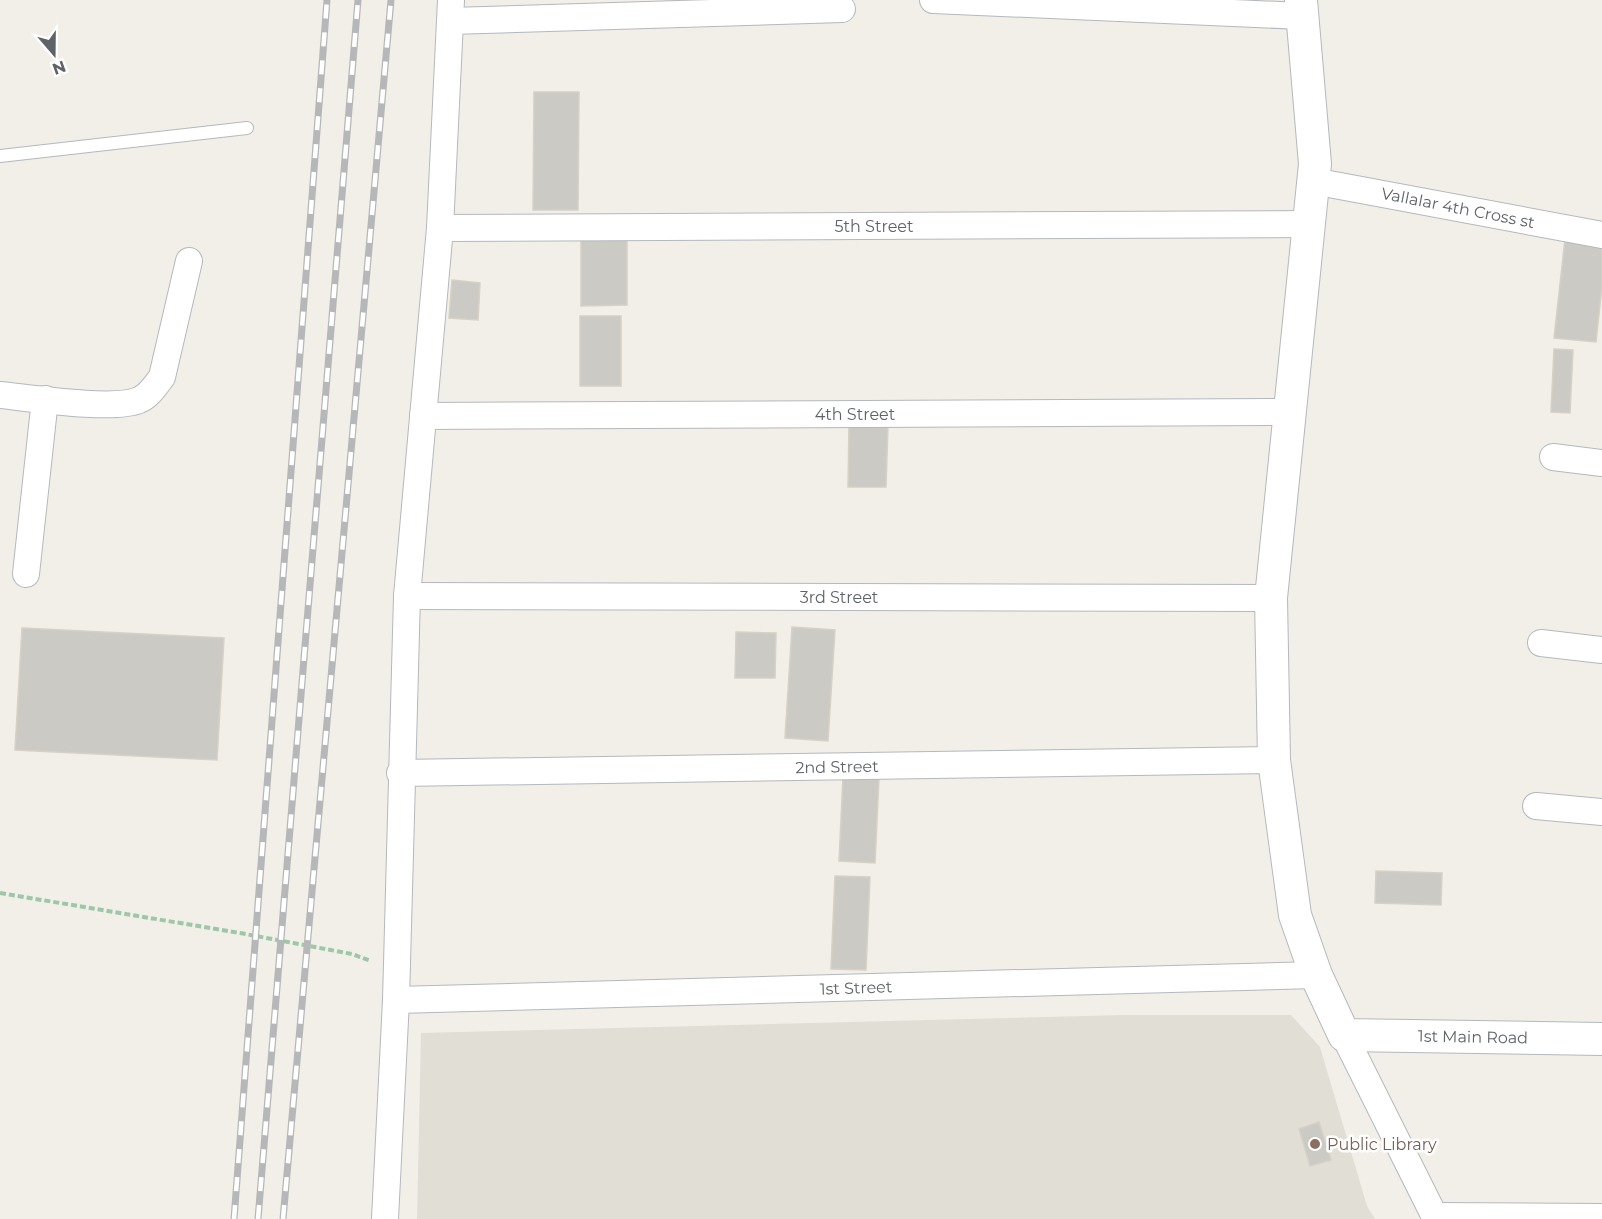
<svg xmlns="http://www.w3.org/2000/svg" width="1602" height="1219" viewBox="0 0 1602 1219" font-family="Montserrat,sans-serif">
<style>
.education{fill:#e1ded6}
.building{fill:#cccac5;stroke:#d6d1c6;stroke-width:1.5}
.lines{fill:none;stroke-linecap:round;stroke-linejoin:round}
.service-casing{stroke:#b5b8bc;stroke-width:14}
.minor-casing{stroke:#b5b8bc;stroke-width:28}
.tertiary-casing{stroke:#b5b8bc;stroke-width:34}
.path{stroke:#9cc7a9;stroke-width:4;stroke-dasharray:6 3;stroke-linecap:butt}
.service{stroke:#fff;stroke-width:12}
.minor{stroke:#fff;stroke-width:26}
.tertiary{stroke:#fff;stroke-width:32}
.rail-casing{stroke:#b6b7b8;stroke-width:7}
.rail{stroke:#fff;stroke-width:4.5;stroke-dasharray:14;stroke-linecap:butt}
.education-dot{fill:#8d6e63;stroke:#fff;stroke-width:2}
.labels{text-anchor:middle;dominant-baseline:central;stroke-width:5;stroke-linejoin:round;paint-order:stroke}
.street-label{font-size:16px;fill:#5f6368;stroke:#fff}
.education-label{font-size:16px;fill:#785e54;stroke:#fff;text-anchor:start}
</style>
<rect width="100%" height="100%" fill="#f1efe8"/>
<polygon class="education" points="1124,1015 1291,1015 1320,1047 1367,1206 1375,1219 417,1219 421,1033"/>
<g class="building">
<polygon points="534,92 579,92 578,210 533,210"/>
<polygon points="627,236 627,305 581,306 581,237"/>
<polygon points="1565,239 1602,243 1602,286 1596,342 1554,338"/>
<polygon points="452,280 480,283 478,320 449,318"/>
<rect x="580" y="316" width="41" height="70"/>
<polygon points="1554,349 1573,350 1570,413 1551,412"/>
<polygon points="849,425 888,425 886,487 848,487"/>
<polygon points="792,627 835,630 828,741 785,738"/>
<polygon points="22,628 224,638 217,760 15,750"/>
<polygon points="736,632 776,633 775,678 735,678"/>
<polygon points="843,777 879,778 875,863 839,861"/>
<polygon points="1376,871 1442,873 1441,905 1375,903"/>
<polygon points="835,876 870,877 866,970 831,969"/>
<polygon points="1319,1122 1331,1160 1310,1166 1299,1129"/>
</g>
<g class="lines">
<g class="service-casing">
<polyline id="service" points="0,156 247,128"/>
</g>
<g class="minor-casing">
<g id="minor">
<polyline points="933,0 1302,16"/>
<polyline points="450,21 842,9"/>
<polyline points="1313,181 1602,235"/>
<polyline points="440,228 1308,224"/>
<path d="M0,395c30,3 114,16 139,5 10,-4 16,-14 23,-23l27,-116"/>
<polyline points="423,416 1288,412"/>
<polyline points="1553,457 1602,463"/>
<polyline points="26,574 45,399"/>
<polyline points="407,596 1271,598"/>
<polyline points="1541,643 1602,650"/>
<polyline points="400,773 1274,760"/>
<polyline points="1536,806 1602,812"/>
<polyline points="396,1000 1316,975"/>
<polyline points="1344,1035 1436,1219"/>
<polyline points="1435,1216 1602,1217"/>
<polyline points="385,1219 396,1000 407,596 440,228 451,0"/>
</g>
</g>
<g class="tertiary-casing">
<polyline id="tertiary" points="1301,0 1315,164 1271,598 1274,760 1295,915 1316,975 1344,1035 1602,1039"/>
</g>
<polyline class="path" points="0,893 240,933 352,954 371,961"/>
<use href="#service" class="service"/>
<use href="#minor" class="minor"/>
<use href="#tertiary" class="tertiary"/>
<g class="rail-casing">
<g id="rail">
<polyline points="234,1219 327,0"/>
<polyline points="258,1219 358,0"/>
<polyline points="283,1219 391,0"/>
</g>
</g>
<use href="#rail" class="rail"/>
</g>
<circle class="education-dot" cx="1315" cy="1144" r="6"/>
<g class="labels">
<g class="street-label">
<text transform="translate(1458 208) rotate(11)">Vallalar 4th Cross st</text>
<text x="874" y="226">5th Street</text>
<text x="855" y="414">4th Street</text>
<text x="839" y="597">3rd Street</text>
<text transform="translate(837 767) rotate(-1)">2nd Street</text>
<text transform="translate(856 988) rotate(-2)">1st Street</text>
<text transform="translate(1473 1037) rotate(1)">1st Main Road</text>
</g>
<g class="education-label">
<text x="1327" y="1144">Public Library</text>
</g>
</g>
<g transform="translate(54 54) rotate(160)" stroke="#ffffff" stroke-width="4.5" paint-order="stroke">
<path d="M0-4.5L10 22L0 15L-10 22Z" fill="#5f6368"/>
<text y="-9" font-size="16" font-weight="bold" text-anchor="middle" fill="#5f6368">N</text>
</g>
</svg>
